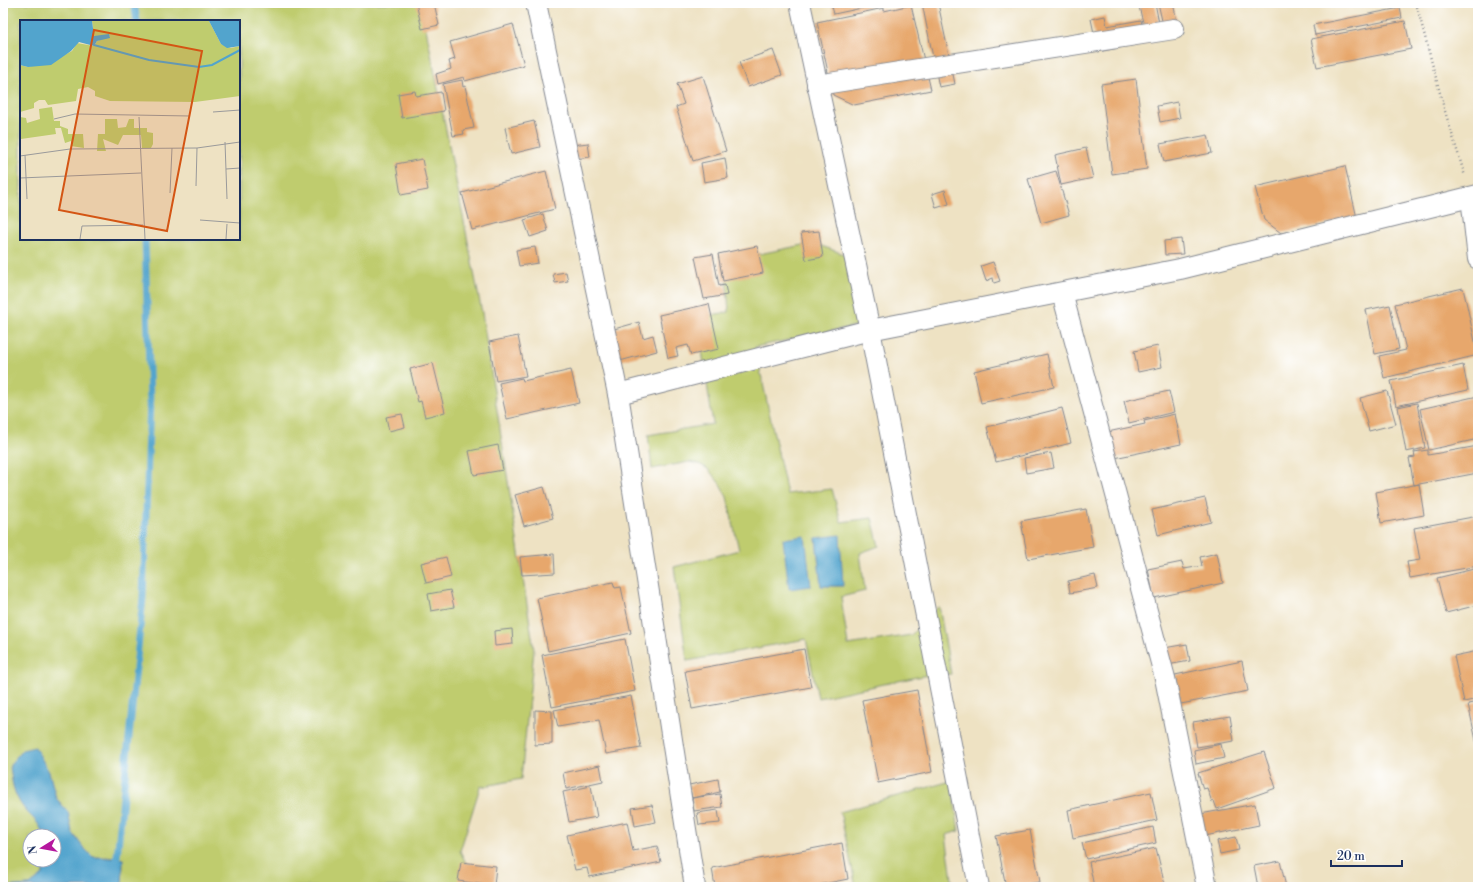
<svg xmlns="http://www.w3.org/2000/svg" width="1481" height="890" viewBox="0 0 1481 890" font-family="'Libre Bodoni',serif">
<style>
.green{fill:#bfcc6e;stroke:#6d7e66;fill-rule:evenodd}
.water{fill:#52a4cd;stroke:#366a96}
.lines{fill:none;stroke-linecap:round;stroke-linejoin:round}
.stream{stroke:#52a4cd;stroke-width:7}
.building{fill:#e7a76c}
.minor-casing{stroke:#848890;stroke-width:22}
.path{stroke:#848890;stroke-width:2.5;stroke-dasharray:1 3;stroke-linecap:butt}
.minor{stroke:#fff;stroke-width:20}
.inset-river{fill:none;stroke:#52a4cd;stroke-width:2}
.inset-road{fill:none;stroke:#9a9a9b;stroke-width:1}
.view{fill:#d45514;fill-opacity:0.15;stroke:#d45514;stroke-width:2}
.inset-edge{fill:none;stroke:#1b2f5e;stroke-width:2}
</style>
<rect width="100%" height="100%" fill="#fff"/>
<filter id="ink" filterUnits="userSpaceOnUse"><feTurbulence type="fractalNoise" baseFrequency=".025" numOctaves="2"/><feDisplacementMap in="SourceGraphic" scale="8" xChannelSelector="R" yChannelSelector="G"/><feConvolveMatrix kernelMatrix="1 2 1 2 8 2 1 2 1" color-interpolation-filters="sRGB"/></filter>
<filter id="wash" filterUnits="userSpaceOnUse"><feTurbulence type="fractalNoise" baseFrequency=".012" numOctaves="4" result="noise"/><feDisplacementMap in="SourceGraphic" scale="16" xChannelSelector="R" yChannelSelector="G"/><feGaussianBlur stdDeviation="0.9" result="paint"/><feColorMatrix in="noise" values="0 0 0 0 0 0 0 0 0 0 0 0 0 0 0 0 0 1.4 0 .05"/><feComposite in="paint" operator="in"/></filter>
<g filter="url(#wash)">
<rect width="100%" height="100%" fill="#eee2c3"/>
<g class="green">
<path d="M3,3h418l61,310 52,337 -13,129 -41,8 -20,64 18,36h-356l1,-28 -15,-2h-15l-11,-11 -10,-14 -4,-20 -12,-14 -7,-26 -39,-7c2,17 3,28 13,42 8,11 18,15 20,29h-13v24h14l-1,15 -13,10 -27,2zM21,21h218v218h-218z"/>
<path d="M813,243l31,11 16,71 -105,22 32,147 45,-5 9,33 31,-4 7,28 -19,7 5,38 -24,6 7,48 63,-10 28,-29 12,68 -29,2 -104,22 -12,-59 -119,22 -13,-94 65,-17 -12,-53 -7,-13 -12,-15 -9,-5 -10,-2 -37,7 -4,-34 65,-11 -16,-107 32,-5 -4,-51zM816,538l27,48h-22z"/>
<polygon points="951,781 959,831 946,835 953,887 856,887 840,812"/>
</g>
<g class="water">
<polygon points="840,535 843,586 821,586 816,538"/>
<polygon points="805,536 811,586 789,589 783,539"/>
<path d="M35,747l14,25 7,26 12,14 4,20 10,14 11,11 30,2 -1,28h-119l27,-2 13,-10 1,-15h10v-24h-11c-2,-14 -12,-18 -20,-29 -10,-14 -11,-25 -13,-42l12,-15z"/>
</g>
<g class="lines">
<g class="stream">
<polyline points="134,3 137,21"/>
<polyline points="116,867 143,598 150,401 145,239"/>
</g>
</g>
<g id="blocks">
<g class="building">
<polygon points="416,3 434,3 439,25 422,29"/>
<polygon points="831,3 881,3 881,4 834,14"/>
<polygon points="922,3 938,3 955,84 939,87"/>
<polygon points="1138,3 1155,3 1159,23 1144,26"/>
<polygon points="1158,3 1173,3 1179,30 1165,34"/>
<polygon points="911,5 931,90 854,105 833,95 817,22 884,8 884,11"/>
<polygon points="1400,8 1402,18 1315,35 1313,25"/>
<polygon points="1105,16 1107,26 1141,20 1146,43 1098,52 1091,19"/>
<polygon points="1405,21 1411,49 1317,67 1311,39"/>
<polygon points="513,24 524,65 465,81 464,77 438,84 436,74 451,69 449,61 455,59 450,42"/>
<polygon points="773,50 782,75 748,87 739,62"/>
<polygon points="703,76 726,151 693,161 676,107 684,104 677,84"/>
<polygon points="1136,79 1147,169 1112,174 1101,84"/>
<polygon points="462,80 463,87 465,86 474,128 463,130 464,134 453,136 443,84"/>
<polygon points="415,91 416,96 441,92 444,111 402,118 398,94"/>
<polygon points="1177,102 1180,118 1160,122 1157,106"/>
<polygon points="534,121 540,147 511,154 505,128"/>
<polygon points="1208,135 1212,153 1164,162 1160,144"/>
<polygon points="588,143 590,157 575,159 572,145"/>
<polygon points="1086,148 1093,178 1061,185 1055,155"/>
<polygon points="725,158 728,178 704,182 701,163"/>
<polygon points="422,159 428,190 401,195 396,164"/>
<polygon points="1345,166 1357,218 1281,233 1264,220 1255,187"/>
<polygon points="546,171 555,209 472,230 462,193"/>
<polygon points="1056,171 1069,215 1041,223 1028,179"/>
<polygon points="945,190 949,204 936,208 932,194"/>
<polygon points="543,214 548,231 530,237 524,220"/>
<polygon points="819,231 823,257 806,260 801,233"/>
<polygon points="1181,239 1183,254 1165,255 1164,241"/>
<polygon points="757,246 763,273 723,281 718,254"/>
<polygon points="535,247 538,263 519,266 516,250"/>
<polygon points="713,254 719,286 725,285 727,295 704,299 695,257"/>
<polygon points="993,262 1000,281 994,283 993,278 986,281 981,266"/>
<polygon points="566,272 568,281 555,283 553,274"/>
<polygon points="1463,288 1478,355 1384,378 1379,356 1406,350 1395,304"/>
<polygon points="709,304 719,349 691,355 688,345 676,348 678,356 668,358 659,315"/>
<polygon points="1390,305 1399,349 1375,354 1366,310"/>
<polygon points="639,322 643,338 653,335 657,351 616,362 607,331"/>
<polygon points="518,336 526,376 496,381 489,342"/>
<polygon points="1158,346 1162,367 1138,372 1134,351"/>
<polygon points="1047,354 1054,387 981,403 974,371"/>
<polygon points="433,363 445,412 425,417 421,401 418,402 410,369"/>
<polygon points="1463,365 1468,390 1396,406 1391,381"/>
<polygon points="571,370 579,403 507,419 499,383 522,378 523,381"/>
<polygon points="1169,391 1174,412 1129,423 1124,401"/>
<polygon points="1387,391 1396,424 1369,431 1360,398"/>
<polygon points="1478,396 1478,439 1429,450 1420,409"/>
<polygon points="1417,403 1425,448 1406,452 1398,407"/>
<polygon points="1062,408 1071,443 996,462 987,427"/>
<polygon points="402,414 405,427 389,431 386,417"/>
<polygon points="1175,414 1181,444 1105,460 1103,433 1145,424 1144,421"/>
<polygon points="498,445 503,470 474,475 469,451"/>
<polygon points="1478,446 1478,473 1414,485 1409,458 1415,457 1414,452 1428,450 1428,455"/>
<polygon points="1051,453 1054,468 1026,473 1024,458"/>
<polygon points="1419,484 1424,515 1381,523 1376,492"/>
<polygon points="544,487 553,518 524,526 515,495"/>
<polygon points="1205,498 1211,522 1158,535 1152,510"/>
<polygon points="1086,509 1093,547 1028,559 1021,521"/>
<polygon points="1478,516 1478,566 1410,578 1407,562 1420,560 1414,528"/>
<polygon points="1217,553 1223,583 1154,598 1148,569 1182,562 1184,569 1202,566 1200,557"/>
<polygon points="554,554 555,573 522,575 520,557"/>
<polygon points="446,557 451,577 426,583 421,563"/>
<polygon points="1478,568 1478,605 1446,613 1437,578"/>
<polygon points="1095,575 1098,588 1070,593 1068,581"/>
<polygon points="613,582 615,588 621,587 631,633 548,651 537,598"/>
<polygon points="450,590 454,607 431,611 428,594"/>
<polygon points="512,629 513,644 495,646 494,631"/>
<polygon points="625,639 635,691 552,707 542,655"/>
<polygon points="1187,644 1190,661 1167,665 1164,648"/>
<polygon points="804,649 811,687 692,709 685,671"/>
<polygon points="1478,651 1478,699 1464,702 1454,656"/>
<polygon points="1242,661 1248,691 1181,704 1175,675"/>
<polygon points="917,690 932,772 878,783 862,700"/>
<polygon points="631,696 641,748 606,754 599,720 558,727 554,710"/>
<polygon points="1478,702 1478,745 1477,745 1468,704"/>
<polygon points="535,710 552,711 552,744 535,745"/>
<polygon points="1230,716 1234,741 1197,747 1193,722"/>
<polygon points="1221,744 1224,758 1196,764 1194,750"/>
<polygon points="1264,752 1276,788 1217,809 1214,801 1212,802 1207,788 1203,789 1198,773"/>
<polygon points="600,765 603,781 566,789 563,773"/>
<polygon points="718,779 720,792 692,798 689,785"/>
<polygon points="591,786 597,817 569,822 563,792"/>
<polygon points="1151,792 1157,820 1073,838 1068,810"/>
<polygon points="720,794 722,807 694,811 692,798"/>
<polygon points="1255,804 1259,825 1200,837 1195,815"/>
<polygon points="652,805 656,822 635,826 632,808"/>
<polygon points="718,810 720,823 699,825 697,813"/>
<polygon points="627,822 633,851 657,846 661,862 589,877 587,868 575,870 567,835"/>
<polygon points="1153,827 1156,843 1086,859 1082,843"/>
<polygon points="1030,830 1040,882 1006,887 996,836"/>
<polygon points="1236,837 1239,850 1220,854 1217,841"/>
<polygon points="842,843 848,879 808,887 715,887 712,868"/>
<polygon points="1156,848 1165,885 1171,884 1172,887 1094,887 1089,862"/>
<polygon points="1280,861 1286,887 1258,887 1254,866"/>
<polygon points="461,862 496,866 494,886 458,881"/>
<polygon points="508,884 508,887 494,887 494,886"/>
</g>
</g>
</g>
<g filter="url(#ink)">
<use href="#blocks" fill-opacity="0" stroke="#848890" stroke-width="1"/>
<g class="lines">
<g class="minor-casing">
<g id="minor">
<polyline points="536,3 618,394 695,887"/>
<polyline points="800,3 870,330 979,887"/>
<polyline points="817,85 1174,29"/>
<polyline points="1471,197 1478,259"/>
<polyline points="1062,293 1165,678 1207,887"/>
<polyline points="618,394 870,330 1180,269 1478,195"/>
</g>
</g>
<polyline class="path" points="1416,3 1444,108 1465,176"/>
<use href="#minor" class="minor"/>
</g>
</g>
<g transform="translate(20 20)">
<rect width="220" height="220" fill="#eee2c3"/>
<path d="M72,1h117l12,23 10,4 9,-2v50l-45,6 -85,-1 -15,-5v-5l-7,-4 -10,2 -2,12 -28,4 -3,-5h-6l-5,3v5l-14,4v-47l8,2 30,-9 14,-7 5,-8 17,3 3,-5 13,-5h-16zM32,87l2,14h6v5l8,3v5h15l1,14 -13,-2v-5l-6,2 -4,-15h-6l1,6 -35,5 -1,3v-25l6,1 1,5 13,-4 -1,-10zM85,99h12l1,9 8,-1 3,-8h5v9h13v4l6,1v11l-2,4h-9l-1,-13h-18l-5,10 -15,-6 3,12h-9l1,-17h7z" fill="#bfcc6e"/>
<path d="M0,1h72l2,15 15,-2 1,4 -13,3 -3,5 -15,-4 -8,9 -20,14 -23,2 -8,-2zM189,1h31v25l-13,2 -6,-4z" fill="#52a4cd"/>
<path class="inset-river" d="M74,25l55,15 50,7 13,-2 28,-15"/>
<path class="inset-road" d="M193,92l27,-2M119,97l6,122M34,99l21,-5 115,2M205,122l2,57M5,135l2,44M0,136l50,-7 127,-1 43,-6M206,149l14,-1M0,158l121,-5M176,166l1,-38M150,173l2,-45M180,200l40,3M60,219l2,-13 61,-1M206,219l1,-15"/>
<path class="view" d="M74,10l108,21 -35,180 -108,-21z"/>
<rect width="220" height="220" class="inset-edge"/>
</g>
<rect width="1481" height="890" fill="none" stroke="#fff" stroke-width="16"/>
<g transform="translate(42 848) rotate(259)"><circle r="19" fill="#ffffff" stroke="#a4acbf"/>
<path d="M0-3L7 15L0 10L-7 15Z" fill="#b5179e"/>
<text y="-6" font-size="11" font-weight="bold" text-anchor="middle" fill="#1b2f5e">N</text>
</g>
<path d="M1331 860v6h71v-6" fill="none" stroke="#1b2f5e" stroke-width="2"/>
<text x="1337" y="860" font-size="12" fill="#1b2f5e" stroke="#ffffff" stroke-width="3" paint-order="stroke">20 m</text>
</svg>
